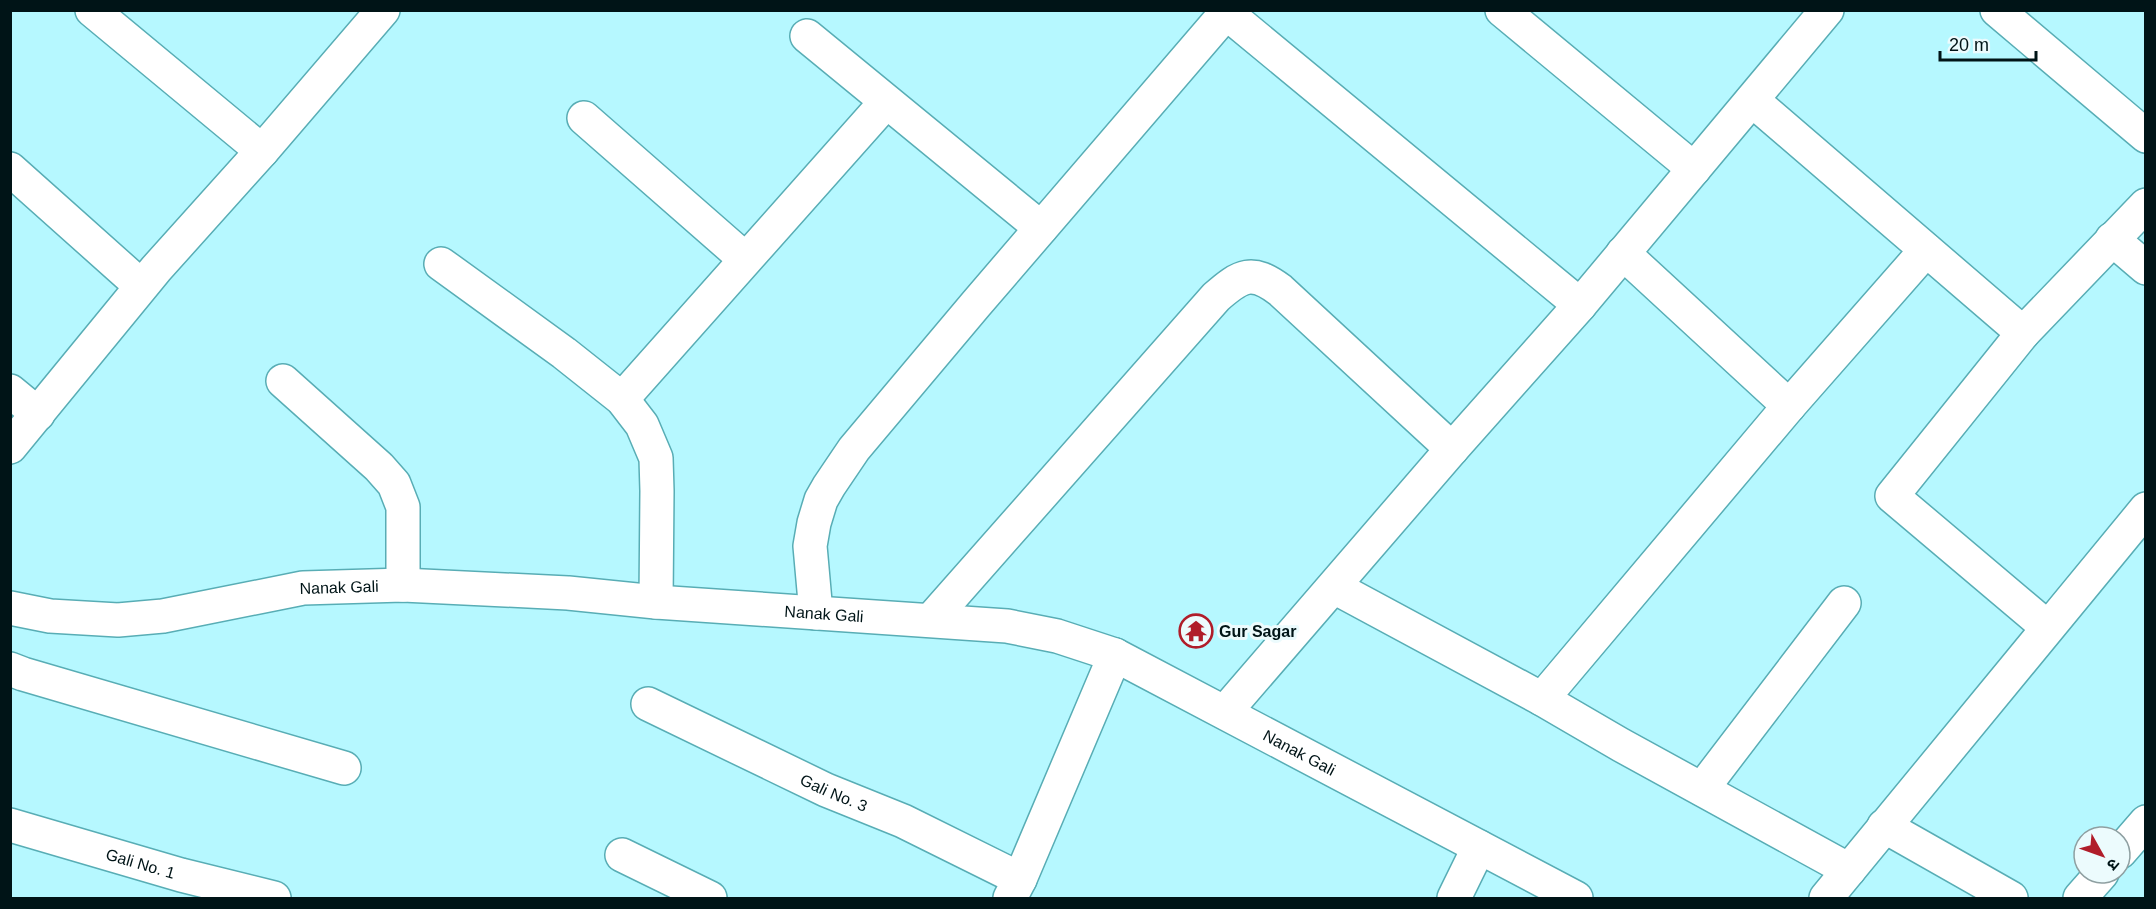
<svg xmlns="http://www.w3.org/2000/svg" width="2156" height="909" viewBox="0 0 2156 909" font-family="Arial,'Noto Sans Devanagari',sans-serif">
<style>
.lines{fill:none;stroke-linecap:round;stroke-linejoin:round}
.street-casing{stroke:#58adb5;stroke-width:36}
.street{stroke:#fff;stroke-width:33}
.labels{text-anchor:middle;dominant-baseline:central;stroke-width:6;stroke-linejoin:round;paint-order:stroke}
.street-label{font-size:16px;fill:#001417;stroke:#ecfbfd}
.poi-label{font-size:16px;font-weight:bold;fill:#001417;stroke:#ecfbfd;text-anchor:start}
</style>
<rect width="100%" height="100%" fill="#b6f8ff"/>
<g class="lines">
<g class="street-casing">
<g id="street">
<polyline points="92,10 262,151"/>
<polyline points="1223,10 1580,305"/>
<polyline points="1502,10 1694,169"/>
<polyline points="1997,10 2146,136"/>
<polyline points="807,36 1041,228"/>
<polyline points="1752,100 2023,333 2146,205"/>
<polyline points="584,118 745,259"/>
<polyline points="10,169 141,286"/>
<polyline points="2112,239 2146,268"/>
<polyline points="1623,253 1789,406"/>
<polyline points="441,264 564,353 622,399 642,425 656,458 657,491 656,602"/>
<polyline points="2023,333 1892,496 2047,627"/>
<polyline points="283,381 379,467 394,484 403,507 403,585"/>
<polyline points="10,391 38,414"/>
<polyline points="622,399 886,102"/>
<polyline points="10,447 156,269 262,151 383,10"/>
<polyline points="1334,587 1542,699 1789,406 1926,250"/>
<path id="s1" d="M10,608l40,8 68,4 45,-4 140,-28 100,-3 165,8 88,9 351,24 50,10 58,19 461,243"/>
<polyline points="816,613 810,546 814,523 821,500 829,486 854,449 976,304 1226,13"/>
<path d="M931,620l285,-323c25,-22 36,-28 64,-7l172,159"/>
<polyline points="10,669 23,674 344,768"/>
<polyline points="1542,699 1621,745 1849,870"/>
<path id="s2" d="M648,704l178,86 77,31 117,58"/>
<polyline points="1225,712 1452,449 1580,305 1827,10"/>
<polyline points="1702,789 1844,603"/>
<path id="s3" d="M10,825l171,50 93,23"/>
<polyline points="1884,826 2011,898"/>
<polyline points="2120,852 2146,822"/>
<polyline points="622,855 710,898"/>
<polyline points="1010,898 1020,879 1115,655"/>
<polyline points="1454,898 1479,847"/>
<polyline points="1826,898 2146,509"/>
<polyline points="2080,898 2102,873"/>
</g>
</g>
<use href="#street" class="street"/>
</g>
<defs>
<g id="temple-ring" transform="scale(1.725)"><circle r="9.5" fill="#ecfbfd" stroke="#b01d2a" stroke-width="1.5"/><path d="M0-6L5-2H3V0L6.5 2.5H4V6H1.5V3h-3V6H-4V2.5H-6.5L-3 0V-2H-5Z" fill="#b01d2a"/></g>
</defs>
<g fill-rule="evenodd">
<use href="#temple-ring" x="1196" y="631"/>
</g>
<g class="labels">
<g class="street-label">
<text stroke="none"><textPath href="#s1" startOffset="333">Nanak Gali</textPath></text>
<text stroke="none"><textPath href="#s1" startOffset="819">Nanak Gali</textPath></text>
<text stroke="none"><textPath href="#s1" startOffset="1323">Nanak Gali</textPath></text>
<text stroke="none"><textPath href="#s2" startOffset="206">Gali No. 3</textPath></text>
<text stroke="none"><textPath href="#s3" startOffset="136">Gali No. 1</textPath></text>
</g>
<g class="poi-label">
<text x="1219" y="631">Gur Sagar</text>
</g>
</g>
<rect width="2156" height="909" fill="none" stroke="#001417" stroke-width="24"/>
<g transform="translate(2102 855) rotate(130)"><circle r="28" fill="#ecfbfd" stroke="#8e9fa1" stroke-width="1.5"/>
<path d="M0-4.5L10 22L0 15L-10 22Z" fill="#b01d2a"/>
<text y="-9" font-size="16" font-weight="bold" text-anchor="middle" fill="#001417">उ</text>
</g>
<path d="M1940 51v9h96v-9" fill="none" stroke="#001417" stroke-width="3"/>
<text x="1949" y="51" font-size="18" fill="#001417" stroke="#ecfbfd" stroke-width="4.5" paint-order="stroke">20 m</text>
</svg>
